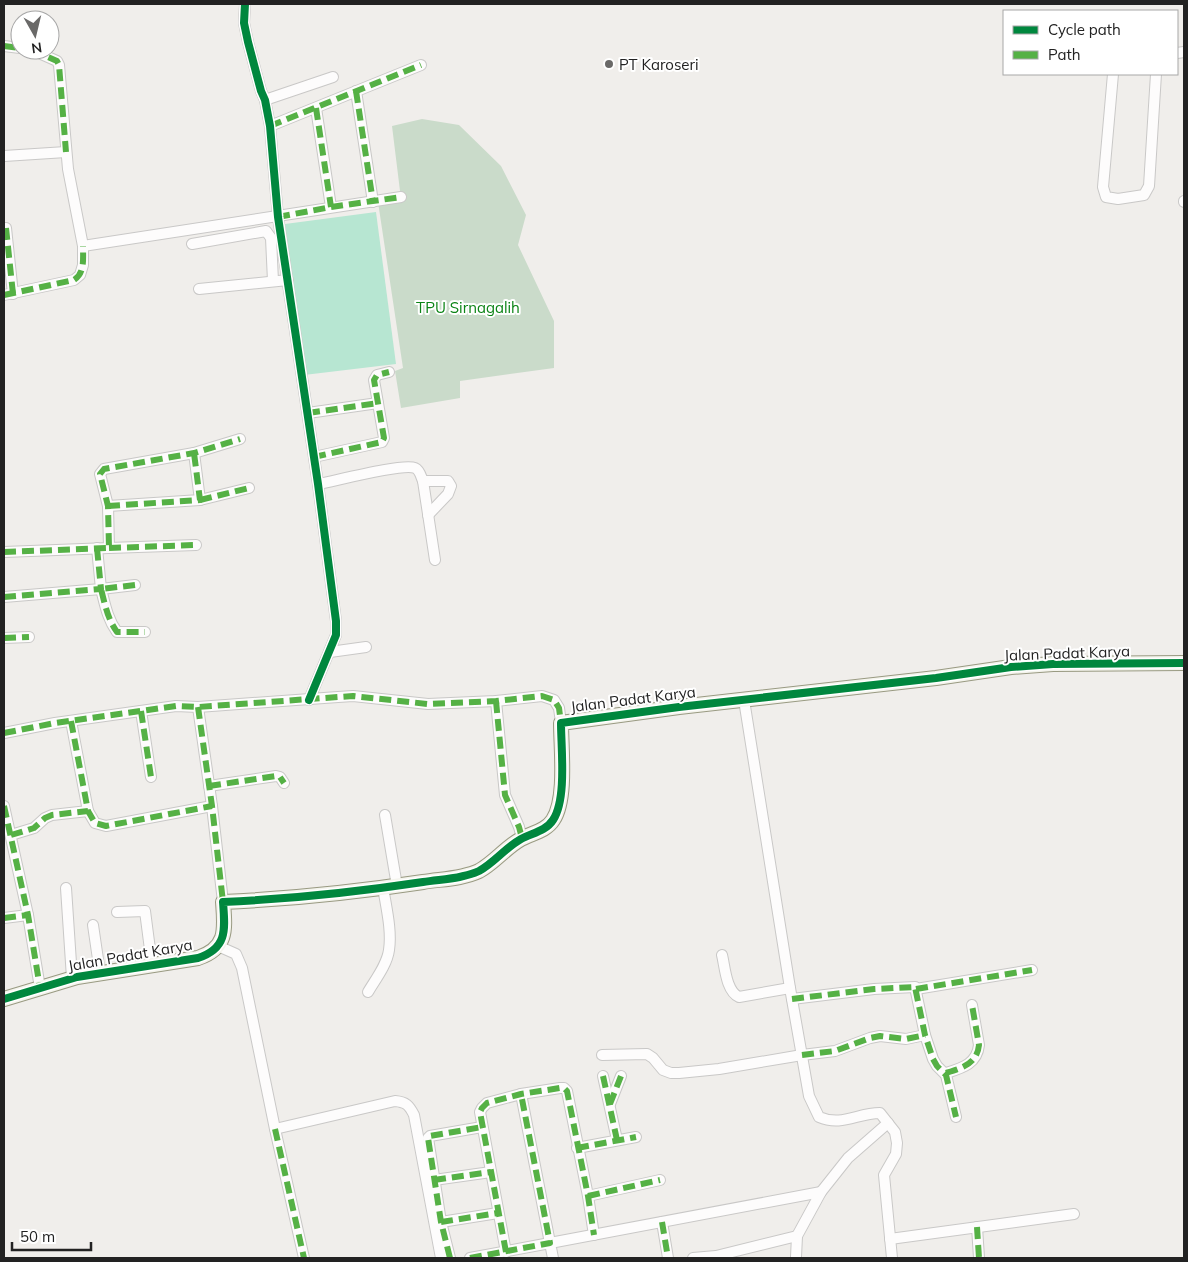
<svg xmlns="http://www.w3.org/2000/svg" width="1188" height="1262" viewBox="0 0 1188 1262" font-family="Mulish,sans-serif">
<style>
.cemetery{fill:#cadbca}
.pitch{fill:#b7e6d2}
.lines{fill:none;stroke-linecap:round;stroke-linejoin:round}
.street-casing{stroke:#c9c8c7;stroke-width:12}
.secondary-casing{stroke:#999a82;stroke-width:16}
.street{stroke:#fdfcfc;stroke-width:10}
.secondary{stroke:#f4f4ed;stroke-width:14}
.quiet{stroke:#55b145;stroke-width:6;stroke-dasharray:12 6;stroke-linecap:butt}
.cycleway-casing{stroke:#fff;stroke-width:11}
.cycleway{stroke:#00873e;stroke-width:8}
.poi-dot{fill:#6a6968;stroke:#fff;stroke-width:2}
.labels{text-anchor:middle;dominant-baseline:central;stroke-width:4;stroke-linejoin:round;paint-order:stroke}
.poi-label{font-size:15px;fill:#222;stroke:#fff;text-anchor:start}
.park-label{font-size:15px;fill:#0c8416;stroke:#fff}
.street-label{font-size:15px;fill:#222;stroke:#fff}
</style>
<rect width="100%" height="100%" fill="#f0eeeb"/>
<polygon class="cemetery" points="422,119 459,125 501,166 526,215 518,245 554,321 554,368 460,381 460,398 401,408 395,371 403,368 378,202 401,199 392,126"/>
<polygon class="pitch" points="376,212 396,364 304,375 285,224"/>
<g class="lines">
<g class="street-casing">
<g id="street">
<polyline points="245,4 244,23 248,42 261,91 265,100 270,126 278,217 318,484 336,621 336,635 309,700"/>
<polyline points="4,46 20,48"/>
<polyline points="1177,53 1184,52"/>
<polyline points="1113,74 1103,187 1106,197 1118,199 1144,195 1149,186 1156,74"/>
<polyline points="356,91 373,202"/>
<polyline points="265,100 333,77"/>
<polyline points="316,108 331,207"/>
<polyline points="270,126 421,65"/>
<polyline points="4,156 66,152"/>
<polyline points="1184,201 1184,202"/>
<polyline points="6,228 13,294"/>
<polyline points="192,244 266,231 271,238 273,281"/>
<polyline points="83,246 401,197"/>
<polyline points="199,289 288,280"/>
<polyline points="4,295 74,280 80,275 83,265 83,246 68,169 59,65 57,61 32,50"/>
<polyline points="308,413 378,403"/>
<polyline points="314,457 382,442 384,438 374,380 377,375 389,372"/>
<polyline points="423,481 448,481 451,486 448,494 428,515"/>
<path d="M318,484c17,-3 85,-21 97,-16 5,2 6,9 8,13l12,79"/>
<polyline points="200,500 249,488"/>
<polyline points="108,506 200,500 194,453"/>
<polyline points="109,548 196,545"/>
<polyline points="4,552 109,548 108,506 100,474 104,469 194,453 240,439"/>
<path d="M135,585l-34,4c4,15 6,29 16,43h28"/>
<polyline points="4,597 101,589 97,548"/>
<polyline points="4,638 29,637"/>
<polyline points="330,652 366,647"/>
<path d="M744,700l46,288 19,108 10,21c23,10 38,-4 61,-4l15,19 2,11 -1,11 -12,21 8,83"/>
<polyline points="496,701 505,795 519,827 522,838"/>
<polyline points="198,707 212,806 223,902"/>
<polyline points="141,711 151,777"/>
<polyline points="71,721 88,811 95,823 106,826 212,806"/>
<polyline points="4,733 55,723 176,706 198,707 338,697 353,696 428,704 496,701 542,696 554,700 559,708 561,723"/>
<polyline points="209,786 276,776 280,777 284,783"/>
<polyline points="4,806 28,915 40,988"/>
<polyline points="385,815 397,886"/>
<polyline points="11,835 34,828 45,818 52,815 88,811"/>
<polyline points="66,888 72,978"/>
<polyline points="117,912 145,911 152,965"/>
<polyline points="4,918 28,915"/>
<polyline points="93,925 100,973"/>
<polyline points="218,946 236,954 242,968 275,1129 304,1258"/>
<path d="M722,955c3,12 4,36 17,42l51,-9"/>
<polyline points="916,989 1032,970"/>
<path d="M368,992c7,-12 19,-27 21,-42 3,-20 -3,-43 -6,-63"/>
<polyline points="792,999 874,989 915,987 925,1035 933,1059 937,1066 946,1075 956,1117"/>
<polyline points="602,1055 647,1054 653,1058 663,1070 671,1073 679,1073 719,1069 802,1055 835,1051 870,1038 880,1036 906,1039 925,1035"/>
<path d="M946,1073c16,-5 31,-9 33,-28l-7,-40"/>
<polyline points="603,1076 617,1140"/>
<polyline points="610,1104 621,1076"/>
<path d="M275,1129l120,-28c11,1 14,4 19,14l27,143"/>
<polyline points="577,1148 636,1137"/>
<polyline points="434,1180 491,1172"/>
<polyline points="588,1196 660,1180"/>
<polyline points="441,1222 498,1213"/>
<polyline points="662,1222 668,1258"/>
<polyline points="977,1227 979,1258"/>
<polyline points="890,1239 1074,1214"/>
<polyline points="506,1252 480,1112 482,1108 487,1103 521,1094 560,1088 564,1088 567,1091 588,1196 594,1235"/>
<polyline points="796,1257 797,1236 821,1192 848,1158 888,1123"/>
<polyline points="450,1258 441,1222 428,1138 430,1136 482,1127"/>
<polyline points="470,1258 550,1243 521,1094"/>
<polyline points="553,1258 550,1243 821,1192"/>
<polyline points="693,1258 716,1256 797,1236"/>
</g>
</g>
<g class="secondary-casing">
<path id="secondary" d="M4,999l73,-22 121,-19c30,-10 27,-29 25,-56 67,-3 134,-10 200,-20 18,-3 39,-3 56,-11 15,-8 26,-23 42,-32 11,-6 25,-8 32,-19 14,-21 8,-72 8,-97l118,-16 257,-29 75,-11 42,-3 131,-1"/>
</g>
<use href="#street" class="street"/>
<use href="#secondary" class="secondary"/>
<g class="quiet">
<polyline points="4,46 20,48"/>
<polyline points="32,50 57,61 59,65 66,152"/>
<polyline points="356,91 373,202"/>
<polyline points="316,108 331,207"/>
<polyline points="270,126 421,65"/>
<polyline points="278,217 331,207 401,197"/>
<polyline points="6,228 13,294"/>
<path d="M4,295l70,-15c11,-7 9,-21 9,-34"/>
<polyline points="308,413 378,403"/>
<polyline points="314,457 382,442 384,438 374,380 377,375 389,372"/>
<polyline points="200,500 249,488"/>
<polyline points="108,506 200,500 194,453"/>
<polyline points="109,548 196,545"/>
<polyline points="4,552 109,548 108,506 100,474 104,469 194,453 240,439"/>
<path d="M135,585l-34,4c4,15 6,29 16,43h28"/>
<polyline points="4,597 101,589 97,548"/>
<polyline points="4,638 29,637"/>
<polyline points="496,701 505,795 519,827 522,838"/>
<polyline points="198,707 212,806 223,902"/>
<polyline points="141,711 151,777"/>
<polyline points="71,721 88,811 95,823 106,826 212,806"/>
<polyline points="4,733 55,723 176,706 198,707 338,697 353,696 428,704 496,701 542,696 554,700 559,708 561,723"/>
<polyline points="209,786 276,776 280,777 284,783"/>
<polyline points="4,806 28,915 40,988"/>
<polyline points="11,835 34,828 45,818 52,815 88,811"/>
<polyline points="4,918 28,915"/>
<polyline points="916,989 1032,970"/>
<polyline points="792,999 874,989 915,987 925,1035 933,1059 937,1066 946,1075 956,1117"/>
<polyline points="802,1055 835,1051 870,1038 880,1036 906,1039 925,1035"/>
<path d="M946,1073c16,-5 31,-9 33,-28l-7,-40"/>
<polyline points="603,1076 617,1140"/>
<polyline points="610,1104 621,1076"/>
<polyline points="275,1129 304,1258"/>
<polyline points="577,1148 636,1137"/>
<polyline points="434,1180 491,1172"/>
<polyline points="588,1196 660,1180"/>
<polyline points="441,1222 498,1213"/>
<polyline points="662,1222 668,1258"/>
<polyline points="977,1227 979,1258"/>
<polyline points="506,1252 480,1112 482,1108 487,1103 521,1094 560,1088 564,1088 567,1091 588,1196 594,1235"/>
<polyline points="450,1258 441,1222 428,1138 430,1136 482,1127"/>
<polyline points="470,1258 550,1243 521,1094"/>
</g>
<g class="cycleway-casing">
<g id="cycleway">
<polyline points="245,4 244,23 248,42 261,91 265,100 270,126 278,217 318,484 336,621 336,635 309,700"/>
<path d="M4,999l73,-22 121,-19c30,-10 27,-29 25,-56 67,-3 134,-10 200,-20 18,-3 39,-3 56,-11 15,-8 26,-23 42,-32 11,-6 25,-8 32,-19 14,-21 8,-72 8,-97l118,-16 257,-29 75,-11 42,-3 131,-1"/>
</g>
</g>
<use href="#cycleway" class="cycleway"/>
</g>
<circle class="poi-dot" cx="609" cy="64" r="5"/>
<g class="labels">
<g class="poi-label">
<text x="619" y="64">PT Karoseri</text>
</g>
<g class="park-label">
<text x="468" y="307">TPU Sirnagalih</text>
</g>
<g class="street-label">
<text transform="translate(1067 653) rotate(-2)">Jalan Padat Karya</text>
<text transform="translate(633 699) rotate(-7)">Jalan Padat Karya</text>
<text transform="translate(130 955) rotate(-10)">Jalan Padat Karya</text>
</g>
</g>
<rect width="1188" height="1262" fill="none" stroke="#222222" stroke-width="10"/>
<rect x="1003" y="10" width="175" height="65" fill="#ffffff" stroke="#a7a7a7"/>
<rect x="1013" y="26" width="25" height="8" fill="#00873e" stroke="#a7a7a7"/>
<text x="1048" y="35" font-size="15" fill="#222222">Cycle path</text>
<rect x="1013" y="51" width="25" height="8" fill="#55b145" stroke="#a7a7a7"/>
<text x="1048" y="60" font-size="15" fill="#222222">Path</text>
<g transform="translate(35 35) rotate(172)"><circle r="24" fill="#ffffff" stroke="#a7a7a7"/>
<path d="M0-4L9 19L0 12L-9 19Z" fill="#6a6968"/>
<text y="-8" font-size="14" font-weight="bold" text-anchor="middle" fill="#222222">N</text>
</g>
<path d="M12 1242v8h79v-8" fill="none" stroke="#222222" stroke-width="2.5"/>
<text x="20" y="1242" font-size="15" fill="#222222" stroke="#ffffff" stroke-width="4" paint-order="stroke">50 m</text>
</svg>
